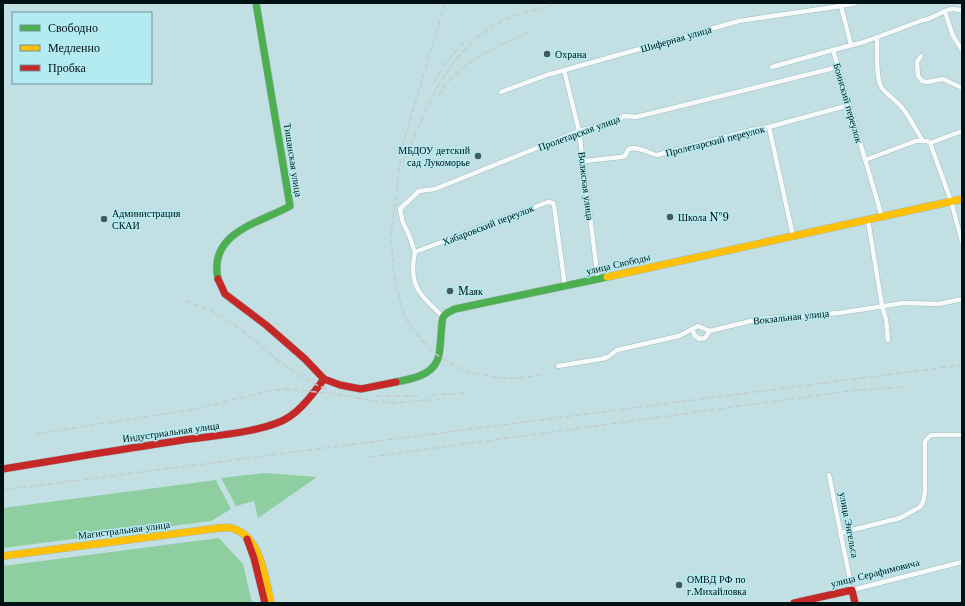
<svg xmlns="http://www.w3.org/2000/svg" width="965" height="606" viewBox="0 0 965 606" font-family="'Libre Baskerville',serif">
<style>
.forest{fill:#8fcea0}
.lines{fill:none;stroke-linecap:round;stroke-linejoin:round}
.street-casing{stroke:#a1b8bb;stroke-width:5.5}
.fast-casing{stroke:#a1b8bb;stroke-width:8}
.slow-casing{stroke:#a1b8bb;stroke-width:8}
.jam-casing{stroke:#a1b8bb;stroke-width:8}
.street{stroke:#f6fafb;stroke-width:4.5}
.fast{stroke:#4caf50;stroke-width:7}
.slow{stroke:#ffc107;stroke-width:7}
.jam{stroke:#c62828;stroke-width:7}
.rail{stroke:#c3cccd;stroke-width:1.5;stroke-dasharray:6 3;stroke-linecap:butt}
.poi-dot{fill:#44595c;stroke:#b4ebf1;stroke-width:1.5}
.labels{text-anchor:middle;dominant-baseline:central;stroke-width:3;stroke-linejoin:round;paint-order:stroke}
.street-label{font-size:10px;fill:#001113;stroke:#b4ebf1}
.poi-label{font-size:10px;fill:#001113;stroke:#b4ebf1;text-anchor:start}
</style>
<rect width="100%" height="100%" fill="#c2e0e3"/>
<g class="forest">
<polygon points="266,473 317,477 258,518 254,501 236,506 221,478"/>
<polygon points="216,480 231,509 211,521 3,548 3,508"/>
<polygon points="219,538 243,564 252,603 3,603 3,566"/>
</g>
<g class="lines">
<g class="street-casing">
<g id="street">
<polyline points="841,6 851,45"/>
<polyline points="945,12 953,36 962,50"/>
<path d="M877,37c1,15 -2,31 3,47 2,7 7,9 12,14 15,11 21,28 31,43"/>
<polyline points="921,56 917,62 918,76 922,81 927,82 943,79 962,88"/>
<polyline points="772,67 833,50"/>
<polyline points="564,70 579,131 598,279"/>
<polyline points="501,92 547,75 739,21 841,6 856,3"/>
<polyline points="769,127 793,236"/>
<polyline points="930,143 951,201 962,242"/>
<polyline points="865,160 916,141 927,141 930,143 962,131"/>
<path d="M584,161l37,-4 4,-1c1,-2 2,-4 3,-6 5,-6 23,4 29,5l95,-25 17,-3 80,-22"/>
<path d="M882,217l-49,-167 31,-8 59,-22c11,-1 19,-10 29,-11 3,0 7,1 10,1"/>
<polyline points="868,220 882,306 886,319 888,340"/>
<polyline points="415,252 409,235 403,223 400,209 419,191 435,189 579,131 614,122 624,116 636,117 838,67"/>
<path d="M443,317c-23,-23 -35,-30 -28,-65l133,-50 5,1 1,3 11,80"/>
<polyline points="692,329 695,336 700,339 705,338 710,331"/>
<polyline points="558,366 601,359 608,357 617,350 679,336 698,326 710,331 759,319 839,313 903,303 939,304 962,299"/>
<polyline points="829,475 852,590 962,562"/>
<polyline points="840,533 900,518 920,507 923,502 925,492 925,441 931,435 962,435"/>
</g>
</g>
<g class="fast-casing">
<g id="fast">
<path d="M218,279c-10,-47 42,-56 72,-73l-34,-203"/>
<path d="M396,382c15,-3 34,-6 41,-21 5,-10 3,-32 6,-44l4,-4 8,-4 152,-32"/>
</g>
</g>
<g class="slow-casing">
<g id="slow">
<polyline points="607,277 962,199"/>
<path d="M3,556l216,-28c4,0 9,-1 12,0 30,7 34,50 40,75"/>
</g>
</g>
<g class="jam-casing">
<g id="jam">
<polyline points="218,279 225,294 266,325 305,359 324,379 340,385 361,389 396,382"/>
<path d="M3,469c60,-10 120,-20 180,-29 28,-4 84,-8 106,-23 14,-9 25,-25 35,-38"/>
<polyline points="247,539 254,558 265,603"/>
<polyline points="794,603 852,590 855,603"/>
</g>
</g>
<use href="#street" class="street"/>
<use href="#fast" class="fast"/>
<use href="#slow" class="slow"/>
<use href="#jam" class="jam"/>
<g class="rail">
<polyline points="445,3 402,147 391,235 394,275 401,305 406,319 420,338 431,350 441,358 465,371 499,378 518,378 541,375"/>
<polyline points="434,82 445,63 464,42"/>
<path d="M438,96c21,-35 58,-49 93,-65"/>
<path d="M403,162c24,-54 46,-119 106,-144 16,-7 35,-10 53,-15"/>
<path d="M185,301c16,5 33,12 47,22 33,23 59,55 98,67"/>
<polyline points="432,395 467,393"/>
<polyline points="376,396 418,396"/>
<polyline points="36,434 196,409 268,391 286,389 337,394 374,401 393,403 440,399"/>
<polyline points="370,457 856,390 907,387"/>
<polyline points="3,490 962,365"/>
</g>
</g>
<g class="poi-dot">
<circle cx="547" cy="54" r="4"/>
<circle cx="478" cy="156" r="4"/>
<circle cx="670" cy="217" r="4"/>
<circle cx="104" cy="219" r="4"/>
<circle cx="450" cy="291" r="4"/>
<circle cx="679" cy="585" r="4"/>
</g>
<g class="labels">
<g class="street-label">
<text transform="translate(676 39) rotate(-16)">Шиферная улица</text>
<text transform="translate(848 103) rotate(74)">Боинский переулок</text>
<text transform="translate(579 133) rotate(-20)">Пролетарская улица</text>
<text transform="translate(715 141) rotate(-14)">Пролетарский переулок</text>
<text transform="translate(293 160) rotate(81)">Тишанская улица</text>
<text transform="translate(586 186) rotate(83)">Волжская улица</text>
<text transform="translate(488 225) rotate(-21)">Хабаровский переулок</text>
<text transform="translate(618 264) rotate(-13)">улица Свободы</text>
<text transform="translate(791 317) rotate(-6)">Вокзальная улица</text>
<text transform="translate(171 432) rotate(-8)">Индустриальная улица</text>
<text transform="translate(849 525) rotate(79)">улица Энгельса</text>
<text transform="translate(124 530) rotate(-7)">Магистральная улица</text>
<text transform="translate(875 573) rotate(-14)">улица Серафимовича</text>
</g>
<g class="poi-label">
<text x="555" y="54">Охрана</text>
<text x="470" y="150" text-anchor="end">МБДОУ детский<tspan x="470" dy="12">сад Лукоморье</tspan></text>
<text x="112" y="213">Администрация<tspan x="112" dy="12">СКАИ</tspan></text>
<text x="678" y="217">Школа №9</text>
<text x="458" y="291">Mаяк</text>
<text x="687" y="579">ОМВД РФ по<tspan x="687" dy="12">г.Михайловка</tspan></text>
</g>
</g>
<rect width="965" height="606" fill="none" stroke="#001113" stroke-width="8"/>
<rect x="12" y="12" width="140" height="72" fill="#b4ebf1" stroke="#6c9498"/>
<rect x="20" y="25" width="20" height="6" fill="#4caf50" stroke="#6c9498"/>
<text x="48" y="32" font-size="12" fill="#001113">Свободно</text>
<rect x="20" y="45" width="20" height="6" fill="#ffc107" stroke="#6c9498"/>
<text x="48" y="52" font-size="12" fill="#001113">Медленно</text>
<rect x="20" y="65" width="20" height="6" fill="#c62828" stroke="#6c9498"/>
<text x="48" y="72" font-size="12" fill="#001113">Пробка</text>
</svg>
